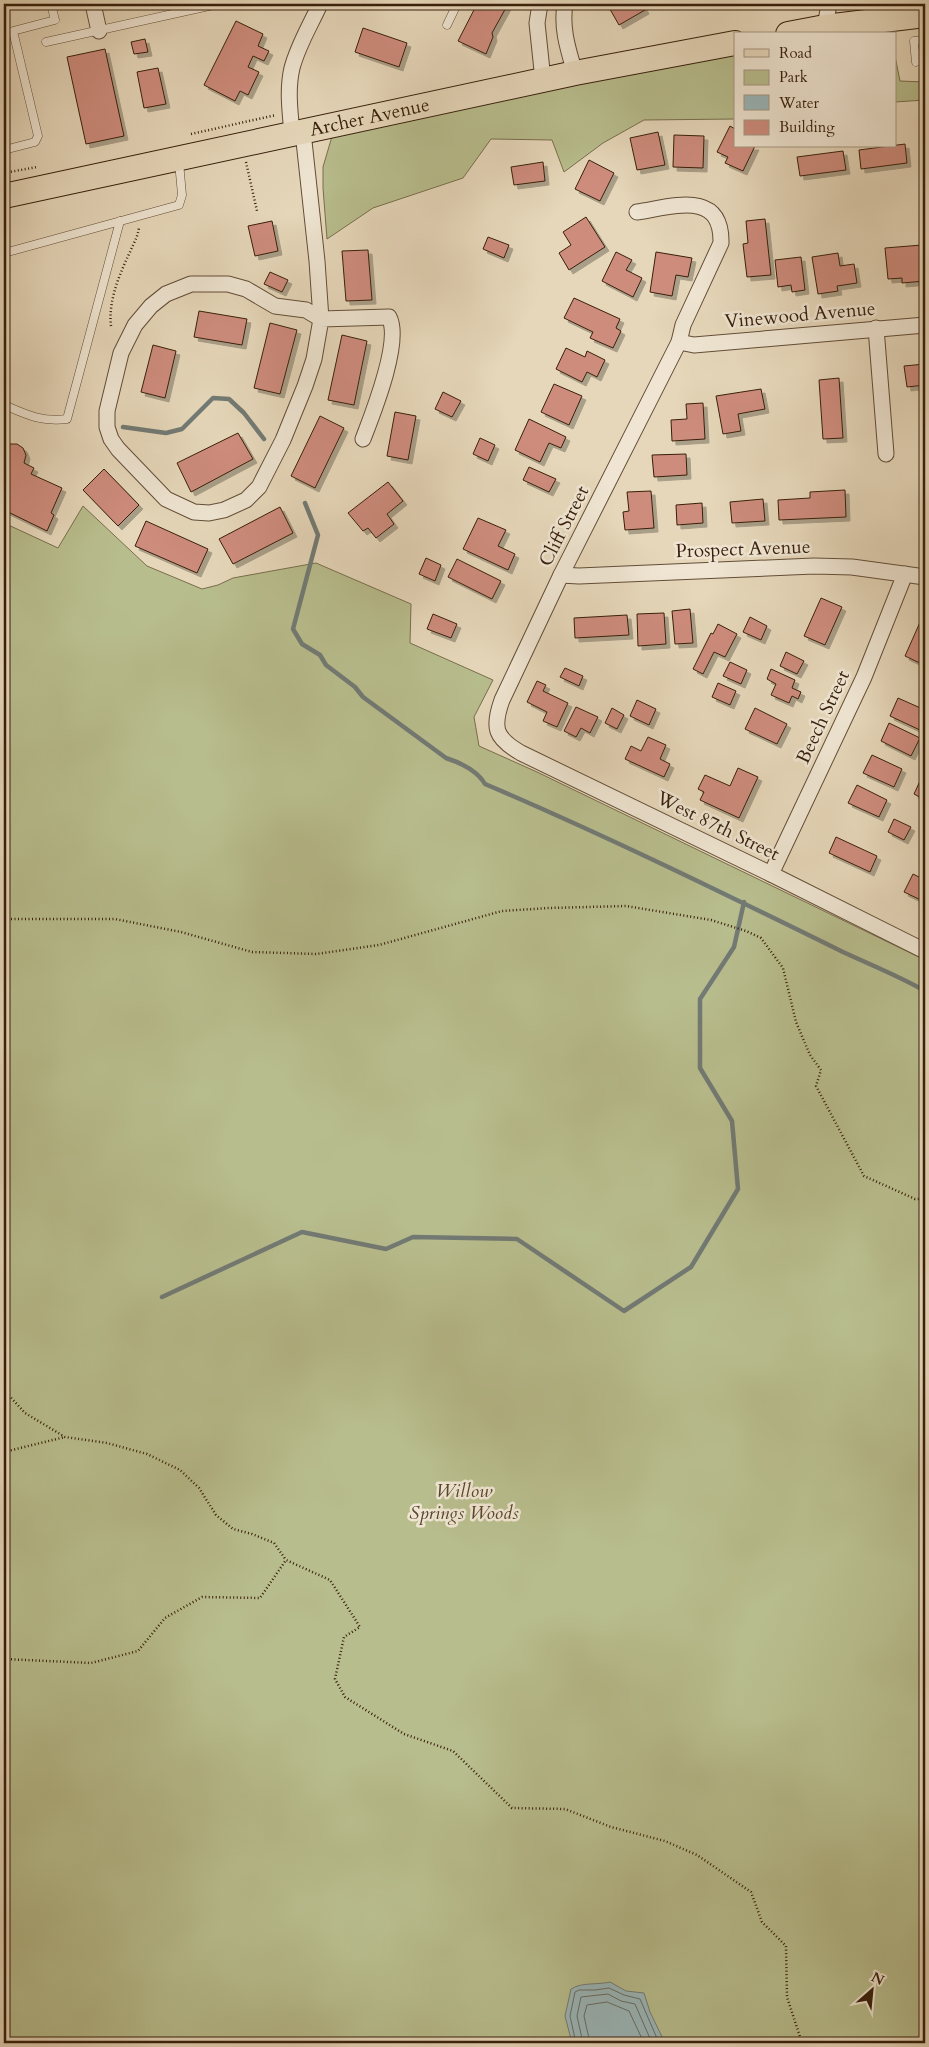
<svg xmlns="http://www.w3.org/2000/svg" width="929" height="2047" viewBox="0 0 929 2047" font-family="Cardo,serif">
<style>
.green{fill:#b8bd8d;stroke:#786e4c}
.water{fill:#9ab7ba;stroke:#727a74}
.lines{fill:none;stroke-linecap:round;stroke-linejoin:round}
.shore{stroke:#686b62;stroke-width:1}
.stream{stroke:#727a74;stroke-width:4.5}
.building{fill:#ce8c7d;stroke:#371f0b;filter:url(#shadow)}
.service-casing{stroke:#634d37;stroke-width:9}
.minor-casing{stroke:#634d37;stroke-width:17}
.primary-casing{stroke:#371f0b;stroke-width:26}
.path{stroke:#371f0b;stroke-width:2.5;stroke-dasharray:1 2.5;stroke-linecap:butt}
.service{stroke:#efe5d2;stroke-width:8}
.minor{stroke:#efe5d2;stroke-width:15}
.primary{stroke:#e6d7ba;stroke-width:24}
.labels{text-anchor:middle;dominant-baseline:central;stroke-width:5;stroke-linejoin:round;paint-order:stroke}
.street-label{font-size:19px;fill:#371f0b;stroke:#efe5d2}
.park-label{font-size:19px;font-style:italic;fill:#57462c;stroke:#efe5d2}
</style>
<defs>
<filter id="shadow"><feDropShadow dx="4" dy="4" stdDeviation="0" flood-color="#0004"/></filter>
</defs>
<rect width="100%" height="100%" fill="#e6d7ba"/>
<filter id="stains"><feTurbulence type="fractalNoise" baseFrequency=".004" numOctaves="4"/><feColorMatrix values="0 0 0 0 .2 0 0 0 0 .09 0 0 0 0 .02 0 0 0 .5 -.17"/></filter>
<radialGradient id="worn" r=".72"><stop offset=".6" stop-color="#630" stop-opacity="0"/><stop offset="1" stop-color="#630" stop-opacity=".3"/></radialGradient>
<g class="green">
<polygon points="735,53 735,119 644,120 603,143 564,172 552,140 491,139 463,178 373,208 327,239 323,188 323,167 333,133"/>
<polygon points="895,56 900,81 925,82 925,100 895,102"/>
<polygon points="83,506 147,566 202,589 218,585 233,578 316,563 411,604 410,643 493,680 474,717 479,746 537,772 925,960 925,2043 4,2043 4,523 58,548"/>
</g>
<path class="water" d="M610,1982l16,9 18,2 6,19 15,31h-93l-7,-27 6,-27c11,-7 26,-4 39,-7z"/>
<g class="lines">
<g class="shore">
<polyline points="576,2043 570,2016 575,1992 579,1990 595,1990 609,1988 624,1995 640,1999 659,2043"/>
<polyline points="583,2043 577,2016 581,1997 608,1994 621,2001 635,2004 652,2043"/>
<polyline points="590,2043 584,2016 587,2005 607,2002 629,2011 644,2043"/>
</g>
<g class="stream">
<polyline points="123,427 166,433 182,429 213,398 229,399 244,413 264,439"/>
<path d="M305,503l13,32 -25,94 9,15 18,11 6,10 29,22 8,10 83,61c15,5 31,12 39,26 122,52 240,110 358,168 28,13 56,24 82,39"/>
<polyline points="162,1297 302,1232 386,1249 413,1237 517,1239 624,1311 691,1267 738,1189 732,1121 700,1068 700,999 734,947 744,902"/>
</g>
</g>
<g class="building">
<polygon points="477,4 508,4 492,33 493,37 486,54 458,41"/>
<polygon points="607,4 642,4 645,10 619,25"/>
<polygon points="236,21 263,34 258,46 269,51 264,61 253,56 248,67 259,72 248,95 240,91 235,101 204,85"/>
<polygon points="363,28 407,43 399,67 355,52"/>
<polygon points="145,39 148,52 134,54 131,42"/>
<polygon points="105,49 124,136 86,144 67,57"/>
<polygon points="158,68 166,104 144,108 137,72"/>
<polygon points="730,126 735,129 735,146 755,146 743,171 725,163 728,157 717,152"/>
<polygon points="658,132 665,165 637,170 630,138"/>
<polygon points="674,135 704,136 703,168 673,167"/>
<polygon points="905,144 907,163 861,169 859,150"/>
<polygon points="843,151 846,170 800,176 797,157"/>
<polygon points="589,160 614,173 600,201 575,189"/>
<polygon points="543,162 545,181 514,185 511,167"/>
<polygon points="586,217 605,247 569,270 559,253 571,245 563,232"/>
<polygon points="765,219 771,275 747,277 743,244 748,243 746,221"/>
<polygon points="272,221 278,251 255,256 248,226"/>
<polygon points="488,237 509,245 504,258 483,249"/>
<polygon points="922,245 925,281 902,283 902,278 888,279 885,248"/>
<polygon points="368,250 372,300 346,301 342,251"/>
<polygon points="616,252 632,260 626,270 642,278 633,297 602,281"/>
<polygon points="656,252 692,258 688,277 676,275 672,296 650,292"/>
<polygon points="838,253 840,266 854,264 857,283 837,286 838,291 818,294 812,257"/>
<polygon points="801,257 805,290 792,292 791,285 778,287 775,260"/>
<polygon points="270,272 288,280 282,292 264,284"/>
<polygon points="574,298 620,319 616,328 621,331 613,348 590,338 593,332 564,318"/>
<polygon points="199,311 247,319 242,345 194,337"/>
<polygon points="270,323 297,330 280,394 254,388"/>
<polygon points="342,335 367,341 354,405 328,400"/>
<polygon points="153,345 176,351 165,398 141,392"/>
<polygon points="566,348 585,357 587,351 605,360 597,377 587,372 582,382 556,369"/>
<polygon points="925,364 925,385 907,387 904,366"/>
<polygon points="839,378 843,438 823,439 819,380"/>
<polygon points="554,384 582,396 569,425 541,412"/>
<polygon points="761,389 765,409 738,414 741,431 723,434 716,396"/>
<polygon points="443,392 461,401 452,417 435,409"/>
<polygon points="703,403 705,439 672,441 671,420 687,419 686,404"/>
<polygon points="395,412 416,416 408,460 387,456"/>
<polygon points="320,416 344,428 315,488 291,476"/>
<polygon points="529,419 566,437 561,448 549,443 540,462 515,450"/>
<polygon points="238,433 253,459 191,492 177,463"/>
<polygon points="480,438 495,445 488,461 473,454"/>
<polygon points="9,444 17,444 23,448 26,455 24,463 34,468 31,474 62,488 51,513 54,515 47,531 4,510 4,449"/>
<polygon points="686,454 687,475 654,477 652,455"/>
<polygon points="529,467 556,479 549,492 523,480"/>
<polygon points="104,469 139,505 118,526 83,490"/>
<polygon points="388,482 403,501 387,514 394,524 376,538 368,528 363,531 348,513"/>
<polygon points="845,490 846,517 779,520 778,500 810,498 810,492"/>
<polygon points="651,491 654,528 625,530 623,512 629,511 627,492"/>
<polygon points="763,499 765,521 732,523 730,502"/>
<polygon points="702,503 703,523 677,525 676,505"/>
<polygon points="280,507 293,533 233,564 219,539"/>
<polygon points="478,518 506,530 498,546 515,554 508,570 463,549"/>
<polygon points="146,521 208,549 197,573 135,546"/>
<polygon points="426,558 441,565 435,581 419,574"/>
<polygon points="457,559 501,581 492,599 448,577"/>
<polygon points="821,598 842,607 825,645 804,636"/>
<polygon points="690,609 693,643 675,644 672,611"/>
<polygon points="925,611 925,662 924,665 905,656"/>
<polygon points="664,613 666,644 638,646 637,614"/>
<polygon points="433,614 457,624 451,638 427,629"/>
<polygon points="627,615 629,635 575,638 574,618"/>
<polygon points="750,617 767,626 761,640 743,632"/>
<polygon points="718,624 737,634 725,657 714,652 703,674 693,669 711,633 713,634"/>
<polygon points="786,652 804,661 797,674 780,666"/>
<polygon points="730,662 747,670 741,684 723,676"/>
<polygon points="565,668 583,676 579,686 560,677"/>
<polygon points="771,669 795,680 792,688 801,692 798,699 792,696 789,703 771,695 776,684 767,679"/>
<polygon points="537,681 546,685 543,691 568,703 557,727 543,721 547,712 527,702"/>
<polygon points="718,683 736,691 730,705 712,697"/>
<polygon points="898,698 925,710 925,720 920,730 890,716"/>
<polygon points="637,700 656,709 649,725 630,716"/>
<polygon points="576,707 598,717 590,733 581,728 576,737 564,731"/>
<polygon points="612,708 624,715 617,729 605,723"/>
<polygon points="755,708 787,724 777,744 745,729"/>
<polygon points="889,723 920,738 911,756 881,741"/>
<polygon points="648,737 666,745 660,759 670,764 664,777 625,759 631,746 641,751"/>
<polygon points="872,755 902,769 894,787 863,773"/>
<polygon points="738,768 758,777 739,818 700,800 704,792 698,789 705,775 730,786"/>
<polygon points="920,781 925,783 925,800 914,794"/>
<polygon points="857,785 887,800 879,817 848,803"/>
<polygon points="894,819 911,827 904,840 888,832"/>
<polygon points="836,837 877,856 870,872 829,853"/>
<polygon points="913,874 925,880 925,902 904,892"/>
</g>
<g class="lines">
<g class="service-casing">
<g id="service">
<polyline points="447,25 457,4"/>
<polyline points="46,42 218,4"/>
<polyline points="916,62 914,41 925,40"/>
<polyline points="4,150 35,142 38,136 13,31 55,20 51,4"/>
<polyline points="4,253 179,205 182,195 179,162"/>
<path d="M4,405c23,10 37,17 63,14l53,-198"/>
</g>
</g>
<g class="minor-casing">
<g id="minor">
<polyline points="93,4 99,31"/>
<polyline points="540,4 537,23 543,80"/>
<path d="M565,4c-4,24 3,45 10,69"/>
<polyline points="825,27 829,4"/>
<path d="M303,132l14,129 4,58 -7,40 -9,27 -22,54 -24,47 -13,13 -22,10 -15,3 -15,-1 -28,-13 -48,-50 -7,-10 -4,-12v-16l14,-58 14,-28 16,-19 15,-12 25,-10h37l18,5 29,17 31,4 15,9 68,-2c13,24 -16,96 -26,122"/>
<path d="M292,133c-2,-21 -5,-44 0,-65 6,-23 19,-44 28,-64"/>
<path d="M637,212c35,-5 85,-23 84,31l-38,82 -4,17 -118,233 -59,125c-10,28 -7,38 19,53l250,121 154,77"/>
<polyline points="876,328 886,454"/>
<polyline points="679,342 694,345 925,325"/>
<polyline points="561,575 579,576 814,566 852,567 925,577"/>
<polyline points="771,874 864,677 905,574"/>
</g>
</g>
<g class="primary-casing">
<g id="primary">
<polyline points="788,34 825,27 925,15"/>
<path id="s1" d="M4,196l571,-123 160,-30"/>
</g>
</g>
<g class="path">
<polyline points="191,134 276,115"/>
<polyline points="246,162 257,211"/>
<polyline points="4,173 37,167"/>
<path d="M111,326c-3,-24 8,-51 19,-74 4,-10 8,-15 9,-25"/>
<polyline points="4,919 115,919 181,932 252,952 316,954 379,945 502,911 549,908 626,906 711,920 746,931 761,938 783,968 796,1022 810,1055 821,1070 816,1086 864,1176 915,1199 925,1199"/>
<polyline points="4,1390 25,1413 65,1437 107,1443 147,1454 180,1470 199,1488 216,1515 233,1529 252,1534 274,1543 286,1560"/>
<polyline points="4,1452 65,1437"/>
<polyline points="4,1659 91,1663 138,1651 165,1618 202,1597 260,1598 286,1560 330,1580 360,1627 344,1637 335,1679 345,1697 404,1734 453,1751 512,1808 565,1809 611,1827 665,1841 697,1855 751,1892 762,1922 786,1946 787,1997 802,2043"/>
</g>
<use href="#service" class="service"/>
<use href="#minor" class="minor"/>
<use href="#primary" class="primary"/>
</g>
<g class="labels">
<g class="street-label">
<text stroke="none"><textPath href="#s1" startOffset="374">Archer Avenue</textPath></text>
<text transform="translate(800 315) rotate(-5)">Vinewood Avenue</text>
<text transform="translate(564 526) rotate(-63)">Cliff Street</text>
<text transform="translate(743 549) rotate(-2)">Prospect Avenue</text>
<text transform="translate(823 717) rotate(-65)">Beech Street</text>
<text transform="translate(718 826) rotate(26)">West 87th Street</text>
</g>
<g class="park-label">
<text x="464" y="1491">Willow<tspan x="464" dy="22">Springs Woods</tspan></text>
</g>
</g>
<rect width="929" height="2047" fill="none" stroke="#e6d7ba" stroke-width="20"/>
<rect x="5" y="5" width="919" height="2037" fill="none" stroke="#371f0b" stroke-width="2.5"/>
<rect x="10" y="10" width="909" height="2027" fill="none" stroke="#371f0b"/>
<rect x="734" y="32" width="162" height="115" fill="#efe5d2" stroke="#a59682"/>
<rect x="744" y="49" width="25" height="8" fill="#e6d7ba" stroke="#a59682"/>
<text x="779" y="58" font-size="15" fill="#371f0b">Road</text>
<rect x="744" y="70" width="25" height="15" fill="#b8bd8d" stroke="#a59682"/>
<text x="779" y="82" font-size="15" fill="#371f0b">Park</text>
<rect x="744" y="95" width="25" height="15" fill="#9ab7ba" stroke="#a59682"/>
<text x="779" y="108" font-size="15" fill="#371f0b">Water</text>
<rect x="744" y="120" width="25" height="15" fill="#ce8c7d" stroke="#a59682"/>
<text x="779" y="132" font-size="15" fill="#371f0b">Building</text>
<g transform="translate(872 1990) rotate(27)" stroke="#efe5d2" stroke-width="4" paint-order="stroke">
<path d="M0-4L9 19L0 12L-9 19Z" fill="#371f0b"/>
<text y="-8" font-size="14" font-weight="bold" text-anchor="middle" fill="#371f0b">N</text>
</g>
<rect width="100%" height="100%" filter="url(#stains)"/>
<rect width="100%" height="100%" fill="url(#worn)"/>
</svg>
